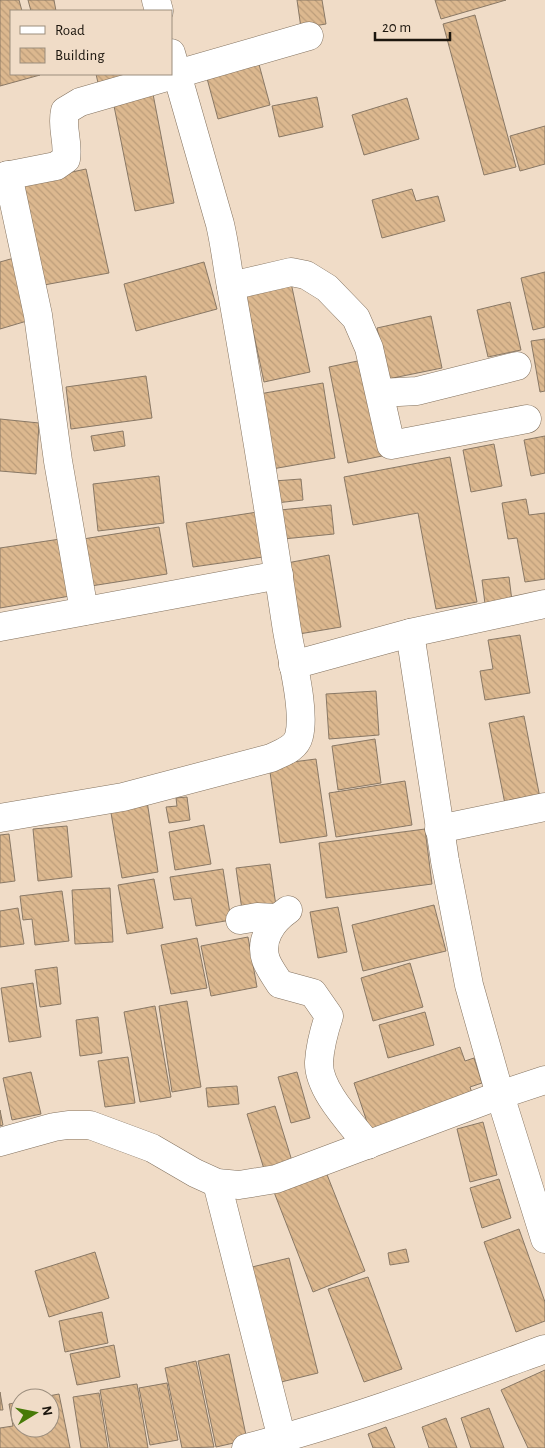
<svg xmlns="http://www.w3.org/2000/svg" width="545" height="1448" viewBox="0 0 545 1448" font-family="'Alegreya Sans',sans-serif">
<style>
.building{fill:url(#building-back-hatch);stroke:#897865}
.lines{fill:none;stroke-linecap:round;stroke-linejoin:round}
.minor-casing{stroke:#83725f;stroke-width:29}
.minor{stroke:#fff;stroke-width:28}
</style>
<defs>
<pattern id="building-back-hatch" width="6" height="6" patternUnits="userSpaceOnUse" patternTransform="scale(1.25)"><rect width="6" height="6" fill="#dcb88f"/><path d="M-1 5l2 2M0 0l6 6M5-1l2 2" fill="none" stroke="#bc9d7a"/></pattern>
</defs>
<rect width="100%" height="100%" fill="#f0dcc7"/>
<g class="building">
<polygon points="0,0 19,0 22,11 11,11 11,74 40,75 0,86"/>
<polygon points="28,0 54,0 56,11 31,11"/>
<polygon points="297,0 322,0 326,24 301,28"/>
<polygon points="435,0 506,0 441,19"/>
<polygon points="475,15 516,167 484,175 443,24"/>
<polygon points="257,57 270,105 218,119 205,71"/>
<polygon points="96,74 133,74 98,83"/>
<polygon points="153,94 174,203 135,211 113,101"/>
<polygon points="317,97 323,127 279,137 272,106"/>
<polygon points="407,98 419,139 364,155 352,115"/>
<polygon points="545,126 545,164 520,171 510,136"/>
<polygon points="86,169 109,273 44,285 21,183"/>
<polygon points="412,189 416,201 438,196 445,221 382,238 372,200"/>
<polygon points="21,256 37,318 0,329 0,262"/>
<polygon points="204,262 217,309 136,331 124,284"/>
<polygon points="545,272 545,327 533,330 521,278"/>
<polygon points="290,278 310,372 264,382 244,288"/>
<polygon points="510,302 521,350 488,357 477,310"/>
<polygon points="431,316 442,368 388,379 377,328"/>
<polygon points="545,339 545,391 540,392 531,341"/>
<polygon points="367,359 387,455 348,463 329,367"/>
<polygon points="146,376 152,418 71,429 66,387"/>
<polygon points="323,383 335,458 272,469 259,394"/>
<polygon points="0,419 39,423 36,474 0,471"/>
<polygon points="123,431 125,446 94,451 91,436"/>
<polygon points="545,436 545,473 531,476 524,440"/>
<polygon points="494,444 502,486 471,492 463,450"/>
<polygon points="450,457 477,602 436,609 418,513 353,525 344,477"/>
<polygon points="159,476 164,523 98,531 93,484"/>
<polygon points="301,479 303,500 276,503 274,481"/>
<polygon points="526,499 529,515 545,513 545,579 525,582 517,538 508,539 502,503"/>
<polygon points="331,505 334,534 283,539 280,510"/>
<polygon points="264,511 270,556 193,567 186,523"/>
<polygon points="159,527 167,574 91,586 83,539"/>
<polygon points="67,538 76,595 0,608 0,548"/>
<polygon points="329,555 341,627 299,634 287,563"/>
<polygon points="509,577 512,601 485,604 482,580"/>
<polygon points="520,635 530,693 485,700 480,671 493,669 488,640"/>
<polygon points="376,691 379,735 329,739 326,694"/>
<polygon points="524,716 540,798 505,804 489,723"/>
<polygon points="375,739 381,783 338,790 332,746"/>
<polygon points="316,759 327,836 280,843 269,765"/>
<polygon points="405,781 412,825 336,837 329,793"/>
<polygon points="187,797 190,820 169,823 166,807 177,806 176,798"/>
<polygon points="147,801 158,872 122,878 110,807"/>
<polygon points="204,825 211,864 175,870 169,832"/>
<polygon points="67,826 72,877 38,881 33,829"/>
<polygon points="425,829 432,884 326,898 319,843"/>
<polygon points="9,834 15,881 0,883 0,835"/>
<polygon points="270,864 276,906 242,910 236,868"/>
<polygon points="223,869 231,920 196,926 191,898 174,900 170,877"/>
<polygon points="154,879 163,928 127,934 118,885"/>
<polygon points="110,888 113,942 75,944 72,890"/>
<polygon points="62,891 69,941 35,945 32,919 23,920 20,896"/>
<polygon points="434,905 446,951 363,971 352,925"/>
<polygon points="338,907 347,952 318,958 310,912"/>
<polygon points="18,908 24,944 0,947 0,911"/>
<polygon points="248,937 257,987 211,996 201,946"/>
<polygon points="197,938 207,988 171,994 161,945"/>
<polygon points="410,963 423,1007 373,1021 361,978"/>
<polygon points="57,967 61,1004 40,1007 35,970"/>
<polygon points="33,983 41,1037 9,1042 1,988"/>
<polygon points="187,1001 201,1087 172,1092 159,1006"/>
<polygon points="155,1006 171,1097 140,1102 124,1012"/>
<polygon points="425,1012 434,1045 388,1058 379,1025"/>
<polygon points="98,1017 102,1053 80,1056 76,1020"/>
<polygon points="460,1047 465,1061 474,1058 482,1083 470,1087 474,1099 371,1134 354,1083"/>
<polygon points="128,1057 135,1103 105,1107 98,1061"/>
<polygon points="31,1072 41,1114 12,1120 3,1078"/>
<polygon points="297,1072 310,1118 291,1123 278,1077"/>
<polygon points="237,1086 239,1104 208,1107 206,1088"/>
<polygon points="275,1106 292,1161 264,1169 247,1114"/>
<polygon points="0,1110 3,1125 0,1126"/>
<polygon points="483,1122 497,1175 470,1182 457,1129"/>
<polygon points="324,1167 365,1271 313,1292 272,1187"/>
<polygon points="499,1179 511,1218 482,1228 470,1188"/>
<polygon points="519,1229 545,1302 545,1321 516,1332 484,1242"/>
<polygon points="406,1249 409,1262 390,1265 388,1253"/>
<polygon points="95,1252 109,1298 49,1317 35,1271"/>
<polygon points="289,1258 318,1373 277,1383 248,1268"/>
<polygon points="368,1277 402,1369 364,1382 328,1289"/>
<polygon points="102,1312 108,1343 65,1352 59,1321"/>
<polygon points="114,1345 120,1377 77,1385 70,1354"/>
<polygon points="229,1354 247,1440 216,1447 198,1361"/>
<polygon points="196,1361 214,1447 182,1448 165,1368"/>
<polygon points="545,1370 545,1448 528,1448 501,1390"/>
<polygon points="167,1383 178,1440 150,1445 139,1388"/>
<polygon points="137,1384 148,1448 110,1448 100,1390"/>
<polygon points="0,1392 3,1410 0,1410"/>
<polygon points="99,1393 108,1448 81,1448 73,1397"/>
<polygon points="59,1394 70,1448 0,1448 0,1428 13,1426 9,1404 20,1402 20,1428 50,1428 50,1398 38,1398"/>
<polygon points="489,1408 504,1448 471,1448 461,1418"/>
<polygon points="446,1418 457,1448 429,1448 422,1427"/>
<polygon points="386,1427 395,1448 373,1448 368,1434"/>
</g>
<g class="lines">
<g class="minor-casing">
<g id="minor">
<polyline points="156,0 159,11"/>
<polyline points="8,175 38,315 58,461 84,611"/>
<path d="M0,177l56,-11 10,-7c3,-17 -5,-31 -1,-48l15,-9 229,-66"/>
<polyline points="231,286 291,272 306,275 327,288 356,318 369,348 391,445 527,419"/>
<polyline points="380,393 417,391 517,366"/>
<polyline points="0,627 279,575"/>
<polyline points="410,633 445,861 469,985 500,1095 545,1239"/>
<polyline points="293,665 410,633 545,604"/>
<path d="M0,818l123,-21 148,-39c10,-5 25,-9 28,-22 7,-27 -9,-83 -13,-112 -17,-113 -35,-225 -55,-337 -4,-21 -6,-42 -11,-63l-49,-171"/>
<polyline points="439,829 545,807"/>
<path d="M288,910c-16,11 -29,30 -22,50 3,8 9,16 14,24l33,9 16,23c-5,15 -9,30 -10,46 -1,28 33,62 49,83"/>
<polyline points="240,920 257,917 276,918"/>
<polyline points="0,1142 54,1127 68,1125 90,1125 152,1148 195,1173 217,1183 239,1185 276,1179 500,1095 545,1080"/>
<polyline points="217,1183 282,1439"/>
<path d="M246,1448c101,-26 200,-63 299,-99"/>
</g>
</g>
<use href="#minor" class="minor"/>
</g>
<rect x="10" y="10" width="162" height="65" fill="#f0dcc7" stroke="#9b8d7d"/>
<rect x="20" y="26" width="25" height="8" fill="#ffffff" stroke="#9b8d7d"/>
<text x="55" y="35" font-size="15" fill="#1c160e">Road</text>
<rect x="20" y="48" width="25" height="15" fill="url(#building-back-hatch)" stroke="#9b8d7d"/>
<text x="55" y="60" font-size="15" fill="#1c160e">Building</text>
<g transform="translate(35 1413) rotate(80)"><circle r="24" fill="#f0dcc7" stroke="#9b8d7d"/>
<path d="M0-4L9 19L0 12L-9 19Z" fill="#477a08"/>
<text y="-8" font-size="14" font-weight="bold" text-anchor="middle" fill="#1c160e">N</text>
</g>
<path d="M375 32v8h75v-8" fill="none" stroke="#1c160e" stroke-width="2.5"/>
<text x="382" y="32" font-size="15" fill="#1c160e" stroke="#f0dcc7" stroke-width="4" paint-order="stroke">20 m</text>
</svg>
